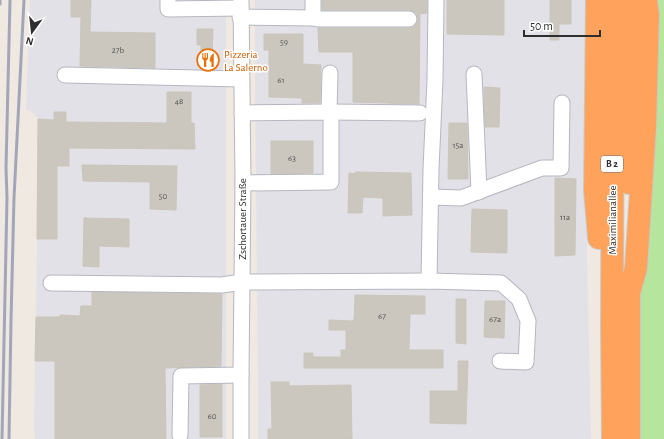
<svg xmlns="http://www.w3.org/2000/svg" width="664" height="439" viewBox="0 0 664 439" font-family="'Alegreya Sans',sans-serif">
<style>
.industrial{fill:#e3e1e8}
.green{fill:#b6e59e}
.building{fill:#cbc7bf;stroke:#cbc5ba}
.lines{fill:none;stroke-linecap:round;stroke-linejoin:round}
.minor-casing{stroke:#b4b7c1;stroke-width:17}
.highway-casing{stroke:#c9c9c9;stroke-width:24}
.minor{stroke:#fff;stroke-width:15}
.highway{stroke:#ffa35c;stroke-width:22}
.rail{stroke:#a3a6b8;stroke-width:3}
.labels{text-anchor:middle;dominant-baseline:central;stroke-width:3;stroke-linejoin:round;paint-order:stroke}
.number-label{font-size:9px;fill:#555452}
.shield{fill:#fff;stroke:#6d6d6d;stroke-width:1}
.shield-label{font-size:10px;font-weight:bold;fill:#2e2e2e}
.food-label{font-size:11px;fill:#c56008;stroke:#fff;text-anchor:start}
.street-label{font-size:11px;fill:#2e2e2e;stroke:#fff}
</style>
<rect width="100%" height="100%" fill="#efe9e1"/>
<g class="industrial">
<polygon points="30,0 226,0 226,439 35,439 34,427 39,120 31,111 26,110"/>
<polygon points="255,0 586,0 587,255 591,439 258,439 258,399 255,70"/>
</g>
<polygon class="green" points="656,0 664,0 664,439 639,439 639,278"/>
<g class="building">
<polygon points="71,0 91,0 90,32 155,33 155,68 80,66 81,17 71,17"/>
<polygon points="322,0 427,0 427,13 420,14 419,104 353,102 353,52 319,52 318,28 409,28 414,27 417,23 418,19 417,14 413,11 409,10 322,10"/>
<polygon points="447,0 504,0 504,35 447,34"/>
<polygon points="550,0 571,0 571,24 559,24 559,40 550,40"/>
<polygon points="197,29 213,29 212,58 217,58 217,68 201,68 201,45 197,45"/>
<polygon points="264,34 303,34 303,64 321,65 320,103 302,103 302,98 269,97 269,50 264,50"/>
<polygon points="484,87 500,88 499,127 485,127"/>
<polygon points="167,92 191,92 191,123 194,123 195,149 69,148 69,166 57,166 57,239 37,239 38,119 54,120 54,112 66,112 66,122 167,123"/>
<polygon points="449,123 467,123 468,179 448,179"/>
<polygon points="271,141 313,141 313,173 271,174"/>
<polygon points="82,165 177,166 176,210 150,209 150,182 83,181"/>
<polygon points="355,172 411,173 412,215 383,216 383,198 363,197 362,213 348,213 349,173 356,174"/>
<polygon points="555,178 576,179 575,255 555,256"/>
<polygon points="472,209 507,210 507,253 471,252"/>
<polygon points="84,218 129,219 129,247 99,246 99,267 83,266"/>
<polygon points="92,292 222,294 221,366 165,368 166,439 55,439 55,361 35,361 36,317 60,317 60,315 80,316 81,306 92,306"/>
<polygon points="355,295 425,296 425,314 410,314 409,350 443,350 443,368 304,368 304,353 313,353 313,357 341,357 341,350 346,350 346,330 329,330 329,320 354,321"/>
<polygon points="456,299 466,299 466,344 456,343"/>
<polygon points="485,301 505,301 504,338 484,337"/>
<polygon points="458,361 468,361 466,424 430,423 430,391 458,391"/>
<polygon points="271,382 289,382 289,386 351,385 352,439 268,439 268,429 272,429"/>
<polygon points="222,384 222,437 200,437 200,385"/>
</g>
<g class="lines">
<g class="minor-casing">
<g id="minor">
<polyline points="168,0 168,9 241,8"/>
<polyline points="241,0 243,183 241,375 241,439"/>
<polyline points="240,17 313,18 313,0"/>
<polyline points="313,18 318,19 409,19"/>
<polyline points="474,74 479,192"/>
<polyline points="65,75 241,79"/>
<polyline points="329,112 330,73"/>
<polyline points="331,112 420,113"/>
<polyline points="242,113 331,112 331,182 243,183"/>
<polyline points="431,197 461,198 542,168 561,168 562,103"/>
<polyline points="429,281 431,169 435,80 436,0"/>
<polyline points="51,283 222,285 242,282 429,281 501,283 519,299 528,321 526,362 500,361"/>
<polyline points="180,435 181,376 241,375"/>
</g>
</g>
<g class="highway-casing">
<g id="highway">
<polyline points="597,0 595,190 599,238"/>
<polyline points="613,0 612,328 613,439"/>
<polyline points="629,0 629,183"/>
<polyline points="629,439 629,293 636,268 645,128 648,15 646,0"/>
</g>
</g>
<use href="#minor" class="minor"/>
<use href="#highway" class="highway"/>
<g class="rail">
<polyline points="0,4 0,0"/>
<polyline points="2,439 7,198 6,168 10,0"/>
<polyline points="9,439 11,320 14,198 24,0"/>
</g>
</g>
<defs>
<g id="restaurant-ring" transform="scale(1.15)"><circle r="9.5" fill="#fff" stroke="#e8710a" stroke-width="1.5"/><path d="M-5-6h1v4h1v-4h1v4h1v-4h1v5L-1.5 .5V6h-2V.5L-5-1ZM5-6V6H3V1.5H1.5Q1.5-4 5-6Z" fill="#e8710a"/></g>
</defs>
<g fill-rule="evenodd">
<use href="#restaurant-ring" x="208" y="60"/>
</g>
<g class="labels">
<g class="number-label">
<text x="284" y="42">59</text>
<text x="118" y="50">27b</text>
<text x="281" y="80">61</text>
<text x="179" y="101">48</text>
<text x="458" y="145">15a</text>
<text x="292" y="158">63</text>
<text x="163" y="196">50</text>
<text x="565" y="217">11a</text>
<text x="382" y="316">67</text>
<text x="495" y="319">67a</text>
<text x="212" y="416">60</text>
</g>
<rect class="shield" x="601" y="156" width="22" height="16" rx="3"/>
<g class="shield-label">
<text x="612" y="164">B 2</text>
</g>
<g class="food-label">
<text x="224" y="54">Pizzeria<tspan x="224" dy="13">La Salerno</tspan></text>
</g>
<g class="street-label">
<text transform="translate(242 219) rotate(-90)">Zschortauer Straße</text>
<text transform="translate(612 220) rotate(-90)">Maximilianallee</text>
</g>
</g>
<g transform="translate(32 32) rotate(195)" stroke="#ffffff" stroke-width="3" paint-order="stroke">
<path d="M0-3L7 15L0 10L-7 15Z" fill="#2e2e2e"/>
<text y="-6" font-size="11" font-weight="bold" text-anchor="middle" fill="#2e2e2e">N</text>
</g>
<path d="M524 30v6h76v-6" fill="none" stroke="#2e2e2e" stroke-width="2"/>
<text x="530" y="30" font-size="12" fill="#2e2e2e" stroke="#ffffff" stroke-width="3" paint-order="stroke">50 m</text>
</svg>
